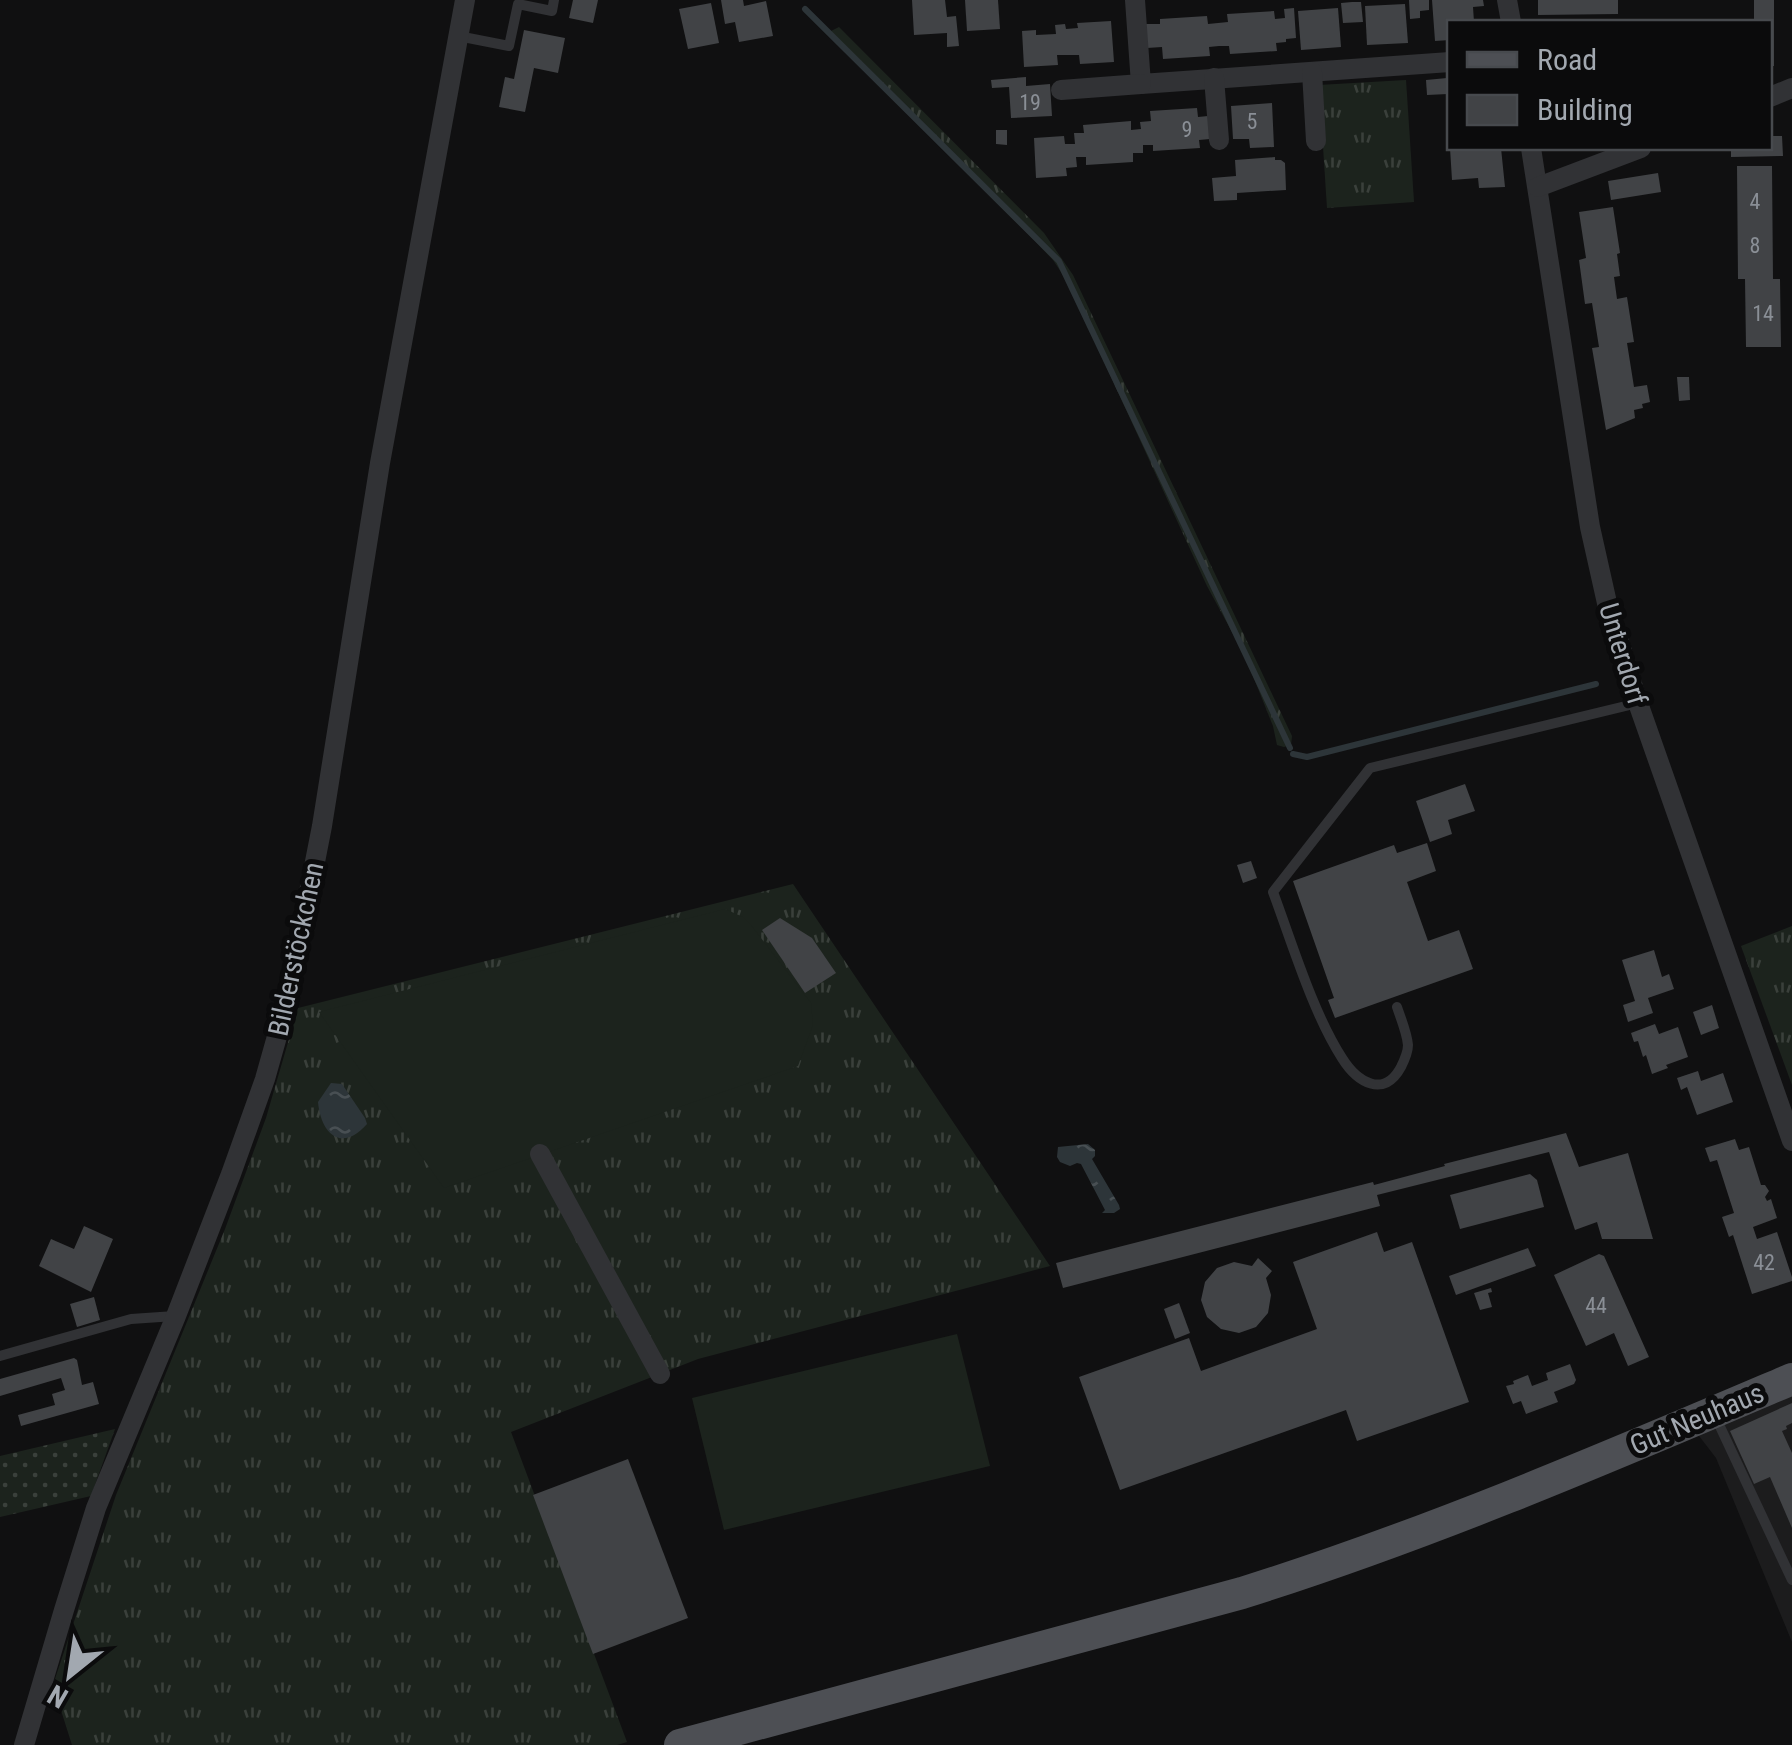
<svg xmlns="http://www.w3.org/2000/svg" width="1792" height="1745" viewBox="0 0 1792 1745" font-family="'Roboto Condensed',sans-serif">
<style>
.built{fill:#1c1c1d}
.grass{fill:url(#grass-tufts)}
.park{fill:url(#park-dots)}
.pitch{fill:#1c231d}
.water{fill:url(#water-ripples)}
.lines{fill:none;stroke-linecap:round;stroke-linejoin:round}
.stream{stroke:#2d3539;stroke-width:6}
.building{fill:#414346}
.lane{stroke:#313235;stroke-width:10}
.street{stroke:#313235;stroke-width:20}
.primary{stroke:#4d4f54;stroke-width:32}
.labels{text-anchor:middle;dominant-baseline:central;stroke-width:10;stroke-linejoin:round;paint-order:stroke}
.number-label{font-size:22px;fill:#8a8f96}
.street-label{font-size:28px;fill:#a2a8b0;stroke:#0b0b0c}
</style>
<defs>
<pattern id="grass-tufts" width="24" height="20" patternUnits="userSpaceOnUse" patternTransform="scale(2.5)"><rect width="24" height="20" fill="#1c231d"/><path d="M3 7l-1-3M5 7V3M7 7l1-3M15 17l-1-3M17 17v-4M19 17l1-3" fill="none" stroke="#3a403b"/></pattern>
<pattern id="park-dots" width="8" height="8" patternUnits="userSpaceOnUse" patternTransform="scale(2.5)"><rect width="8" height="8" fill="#1c231d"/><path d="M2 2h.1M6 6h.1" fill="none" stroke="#3a403b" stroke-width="1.8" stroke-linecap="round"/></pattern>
<pattern id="water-ripples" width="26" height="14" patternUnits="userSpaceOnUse" patternTransform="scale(2.5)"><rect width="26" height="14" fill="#2d3539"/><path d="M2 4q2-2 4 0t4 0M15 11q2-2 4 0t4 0" fill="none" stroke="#484f53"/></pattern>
</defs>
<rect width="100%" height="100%" fill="#101011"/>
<polygon class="built" points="1792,1392 1792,1642 1716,1458 1696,1432"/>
<g class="grass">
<polygon points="839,27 1044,233 1073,275 1292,736 1291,745 1284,747 1277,745 1273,726 1245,656 1207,586 1067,281 1053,260 1035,241 827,33"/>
<polygon points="1406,80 1414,202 1327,208 1319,85"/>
<polygon points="793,884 1050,1266 698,1359 511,1432 627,1742 617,1745 72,1745 53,1685 116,1495 225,1229 266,1118 298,1008"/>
<polygon points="1792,926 1792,1085 1741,946"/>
</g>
<polygon class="park" points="115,1429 91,1496 0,1517 0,1456"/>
<g class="pitch">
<polygon points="725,909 743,917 751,925 811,1003 813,1025 798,1066 444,1188 319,1012"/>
<polygon points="957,1334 990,1466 724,1530 692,1398"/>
</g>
<g class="water">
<path d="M331,1083l11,1 23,34 2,6c-26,29 -46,10 -49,-22z"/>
<polygon points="1088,1144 1095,1150 1095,1156 1092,1159 1119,1205 1120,1209 1114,1213 1102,1213 1105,1210 1081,1164 1077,1163 1070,1166 1060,1162 1057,1157 1058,1147"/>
</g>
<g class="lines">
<g class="stream">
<polyline points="805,9 1059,261 1290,748"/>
<polyline points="1293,754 1307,757 1596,684"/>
</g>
</g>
<g class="building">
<polygon points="573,0 598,0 593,23 569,18"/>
<polygon points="721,0 743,0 744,6 766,1 773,36 739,42 735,22 725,24"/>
<polygon points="912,0 945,0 947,17 956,16 959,46 947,47 947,33 914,35"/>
<polygon points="965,0 998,0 1000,29 967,31"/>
<polygon points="1409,0 1429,0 1429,10 1420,11 1420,18 1410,19"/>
<polygon points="1432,0 1483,0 1484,6 1473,7 1474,22 1450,22 1450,40 1435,41"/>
<polygon points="1538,0 1618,0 1618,14 1538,15"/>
<polygon points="1754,0 1774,0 1774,66 1770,66 1770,22 1754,22"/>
<polygon points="1352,2 1361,2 1363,22 1343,23 1341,3"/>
<polygon points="711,3 719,43 688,49 679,9"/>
<polygon points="1405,4 1408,43 1367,45 1365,6"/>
<polygon points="1294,8 1296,38 1286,39 1286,42 1276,43 1277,51 1230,54 1229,46 1219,46 1209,47 1210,56 1163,59 1162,47 1147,48 1145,24 1160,24 1160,19 1207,16 1208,24 1228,22 1227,14 1274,11 1275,19 1285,18 1284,9"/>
<polygon points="1338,8 1341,47 1301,50 1298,11"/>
<polygon points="1111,21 1114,62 1080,64 1079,55 1057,55 1058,65 1024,67 1022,31 1036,30 1036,35 1056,34 1055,25 1065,24 1066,29 1078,28 1077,23"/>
<polygon points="524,30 565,38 558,73 534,68 525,112 499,107 505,77 514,79"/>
<polygon points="1026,77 1026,86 1050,84 1052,116 1011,118 1009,87 992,88 991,80"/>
<polygon points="1447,78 1448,94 1427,95 1426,80"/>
<polygon points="1272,103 1274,147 1250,148 1249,139 1233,139 1231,106"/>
<polygon points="1197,108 1198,117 1208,116 1210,139 1199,140 1200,148 1153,151 1153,145 1143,145 1143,153 1133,153 1133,162 1086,165 1086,157 1076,157 1077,167 1066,168 1067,176 1036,178 1034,138 1064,136 1065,144 1075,144 1074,133 1084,133 1083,125 1131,121 1131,130 1141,129 1140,122 1151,121 1150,111"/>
<polygon points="996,130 1007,130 1007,145 996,144"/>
<polygon points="1770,136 1782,136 1783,156 1731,157 1731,148 1770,148"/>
<polygon points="1450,148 1501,148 1505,187 1479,188 1478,178 1452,180"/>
<polygon points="1275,157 1275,160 1281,160 1285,163 1286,190 1237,193 1237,200 1214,201 1212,178 1236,176 1235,160"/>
<polygon points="1737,166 1772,166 1773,279 1780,279 1781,347 1746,347 1745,279 1738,279"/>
<polygon points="1658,173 1661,192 1611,200 1608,181"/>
<polygon points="1613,207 1620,253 1617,254 1620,276 1614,277 1617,299 1627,297 1634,342 1627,343 1634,387 1647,385 1650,402 1642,404 1643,408 1634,410 1635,418 1606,430 1592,348 1599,347 1592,303 1585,304 1579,260 1586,258 1579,212"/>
<polygon points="1677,377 1689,377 1690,400 1679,401"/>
<polygon points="1465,784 1475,811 1448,820 1452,834 1430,842 1416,801"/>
<polygon points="1427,843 1436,871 1407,882 1428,941 1459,930 1473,969 1335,1018 1328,1000 1334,998 1293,881 1394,845 1397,853"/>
<polygon points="1251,861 1257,878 1243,883 1237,865"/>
<polygon points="780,918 812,938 836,973 805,993 762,930"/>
<polygon points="1654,950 1662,977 1669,974 1674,989 1648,998 1653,1013 1628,1022 1623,1005 1635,1001 1622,960"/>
<polygon points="1712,1005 1719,1028 1701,1035 1693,1012"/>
<polygon points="1655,1024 1659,1034 1678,1027 1688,1057 1666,1065 1668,1068 1652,1074 1646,1055 1643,1057 1638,1041 1634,1042 1631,1033"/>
<polygon points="1698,1071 1701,1081 1723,1073 1733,1102 1697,1115 1687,1087 1681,1090 1677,1078"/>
<polygon points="1566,1133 1579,1167 1628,1153 1653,1239 1602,1239 1597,1222 1575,1230 1549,1152 1377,1195 1380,1206 1063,1288 1056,1263 1373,1182 1374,1185 1445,1166 1444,1164"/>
<polygon points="1735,1139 1739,1150 1749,1147 1761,1185 1765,1185 1769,1191 1765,1197 1767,1201 1771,1199 1777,1218 1753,1227 1757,1239 1777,1232 1792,1277 1792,1281 1752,1294 1733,1235 1729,1237 1722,1217 1734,1213 1717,1160 1710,1162 1705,1148"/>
<polygon points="1530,1174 1537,1180 1544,1207 1460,1229 1450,1195"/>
<polygon points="84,1226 113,1239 91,1292 39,1266 51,1239 74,1249"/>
<polygon points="1377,1232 1384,1252 1412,1242 1469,1402 1357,1441 1346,1410 1120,1490 1079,1377 1189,1338 1201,1371 1317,1329 1293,1262"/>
<polygon points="1528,1248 1536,1266 1456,1295 1449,1276"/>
<polygon points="1599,1254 1604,1256 1649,1357 1628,1366 1614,1333 1586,1346 1554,1275"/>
<polygon points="1258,1258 1272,1271 1266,1278 1271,1295 1268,1313 1256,1327 1239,1333 1221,1329 1207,1317 1201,1300 1205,1282 1217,1268 1234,1262 1252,1266"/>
<polygon points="1491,1288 1492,1292 1488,1293 1492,1307 1480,1310 1474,1293"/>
<polygon points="94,1297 100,1320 77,1327 70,1304"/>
<polygon points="1179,1303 1190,1333 1175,1339 1164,1309"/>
<polygon points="74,1358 77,1360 82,1385 93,1382 99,1404 21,1426 18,1415 55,1405 52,1394 65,1390 61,1378 0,1396 0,1379"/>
<polygon points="1570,1364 1576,1380 1574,1384 1554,1392 1558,1402 1526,1414 1521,1401 1513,1404 1506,1386 1514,1384 1513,1381 1528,1375 1532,1386 1548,1380 1546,1373"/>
<polygon points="1792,1403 1792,1423 1786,1426 1787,1429 1782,1431 1792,1453 1792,1528 1770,1477 1754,1484 1730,1431"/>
<polygon points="628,1459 688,1618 593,1654 533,1495"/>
</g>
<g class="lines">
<g class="lane">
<polyline points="458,36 509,46 518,4 552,11 554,0"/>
<path d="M1397,1007c4,12 10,26 11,38 0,7 -4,16 -7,22 -17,32 -44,15 -59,-9 -29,-45 -50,-115 -69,-166l97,-124 268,-65"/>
<polyline points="0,1356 131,1319 175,1316"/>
<polyline points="1716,1418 1792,1580"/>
</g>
<g class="street">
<polyline points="1135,0 1141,84 1450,62"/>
<polyline points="1507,0 1511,22"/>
<polyline points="1312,72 1316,141"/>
<polyline points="1214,78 1219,140"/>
<polyline points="1061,90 1141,84"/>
<polyline points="1770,97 1792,88"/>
<polyline points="1531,148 1590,527 1607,603 1638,703 1792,1141"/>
<polyline points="1538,187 1641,148"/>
<polyline points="540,1154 660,1374"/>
<polyline points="24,1745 64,1610 96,1508 176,1316 231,1174 265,1079 289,994 322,826 380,463 465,0"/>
</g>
<path class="primary" d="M680,1745l562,-152c188,-59 369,-137 550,-214"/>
</g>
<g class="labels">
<g class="number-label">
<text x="1030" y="102">19</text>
<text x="1252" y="121">5</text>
<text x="1187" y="129">9</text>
<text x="1755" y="201">4</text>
<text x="1755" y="245">8</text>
<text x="1763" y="313">14</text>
<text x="1764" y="1262">42</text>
<text x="1596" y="1305">44</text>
</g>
<g class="street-label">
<text transform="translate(1623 654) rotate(73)">Unterdorf</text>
<text transform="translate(296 949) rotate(-78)">Bilderstöckchen</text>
<text transform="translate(1697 1419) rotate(-23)">Gut Neuhaus</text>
</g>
</g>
<rect x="1447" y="20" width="325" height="130" fill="#0b0b0c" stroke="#474a4e" stroke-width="2.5"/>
<rect x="1467" y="52" width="50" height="15" fill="#4d4f54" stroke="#474a4e" stroke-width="2.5"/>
<text x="1537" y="70" font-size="30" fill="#a2a8b0">Road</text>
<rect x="1467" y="95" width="50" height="30" fill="#414346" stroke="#474a4e" stroke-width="2.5"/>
<text x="1537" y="120" font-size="30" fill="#a2a8b0">Building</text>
<g transform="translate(70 1675) rotate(210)" stroke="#0b0b0c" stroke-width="8" paint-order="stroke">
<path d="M0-8L18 38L0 25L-18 38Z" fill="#a2a8b0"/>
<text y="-15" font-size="28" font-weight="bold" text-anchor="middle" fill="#a2a8b0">N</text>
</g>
</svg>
